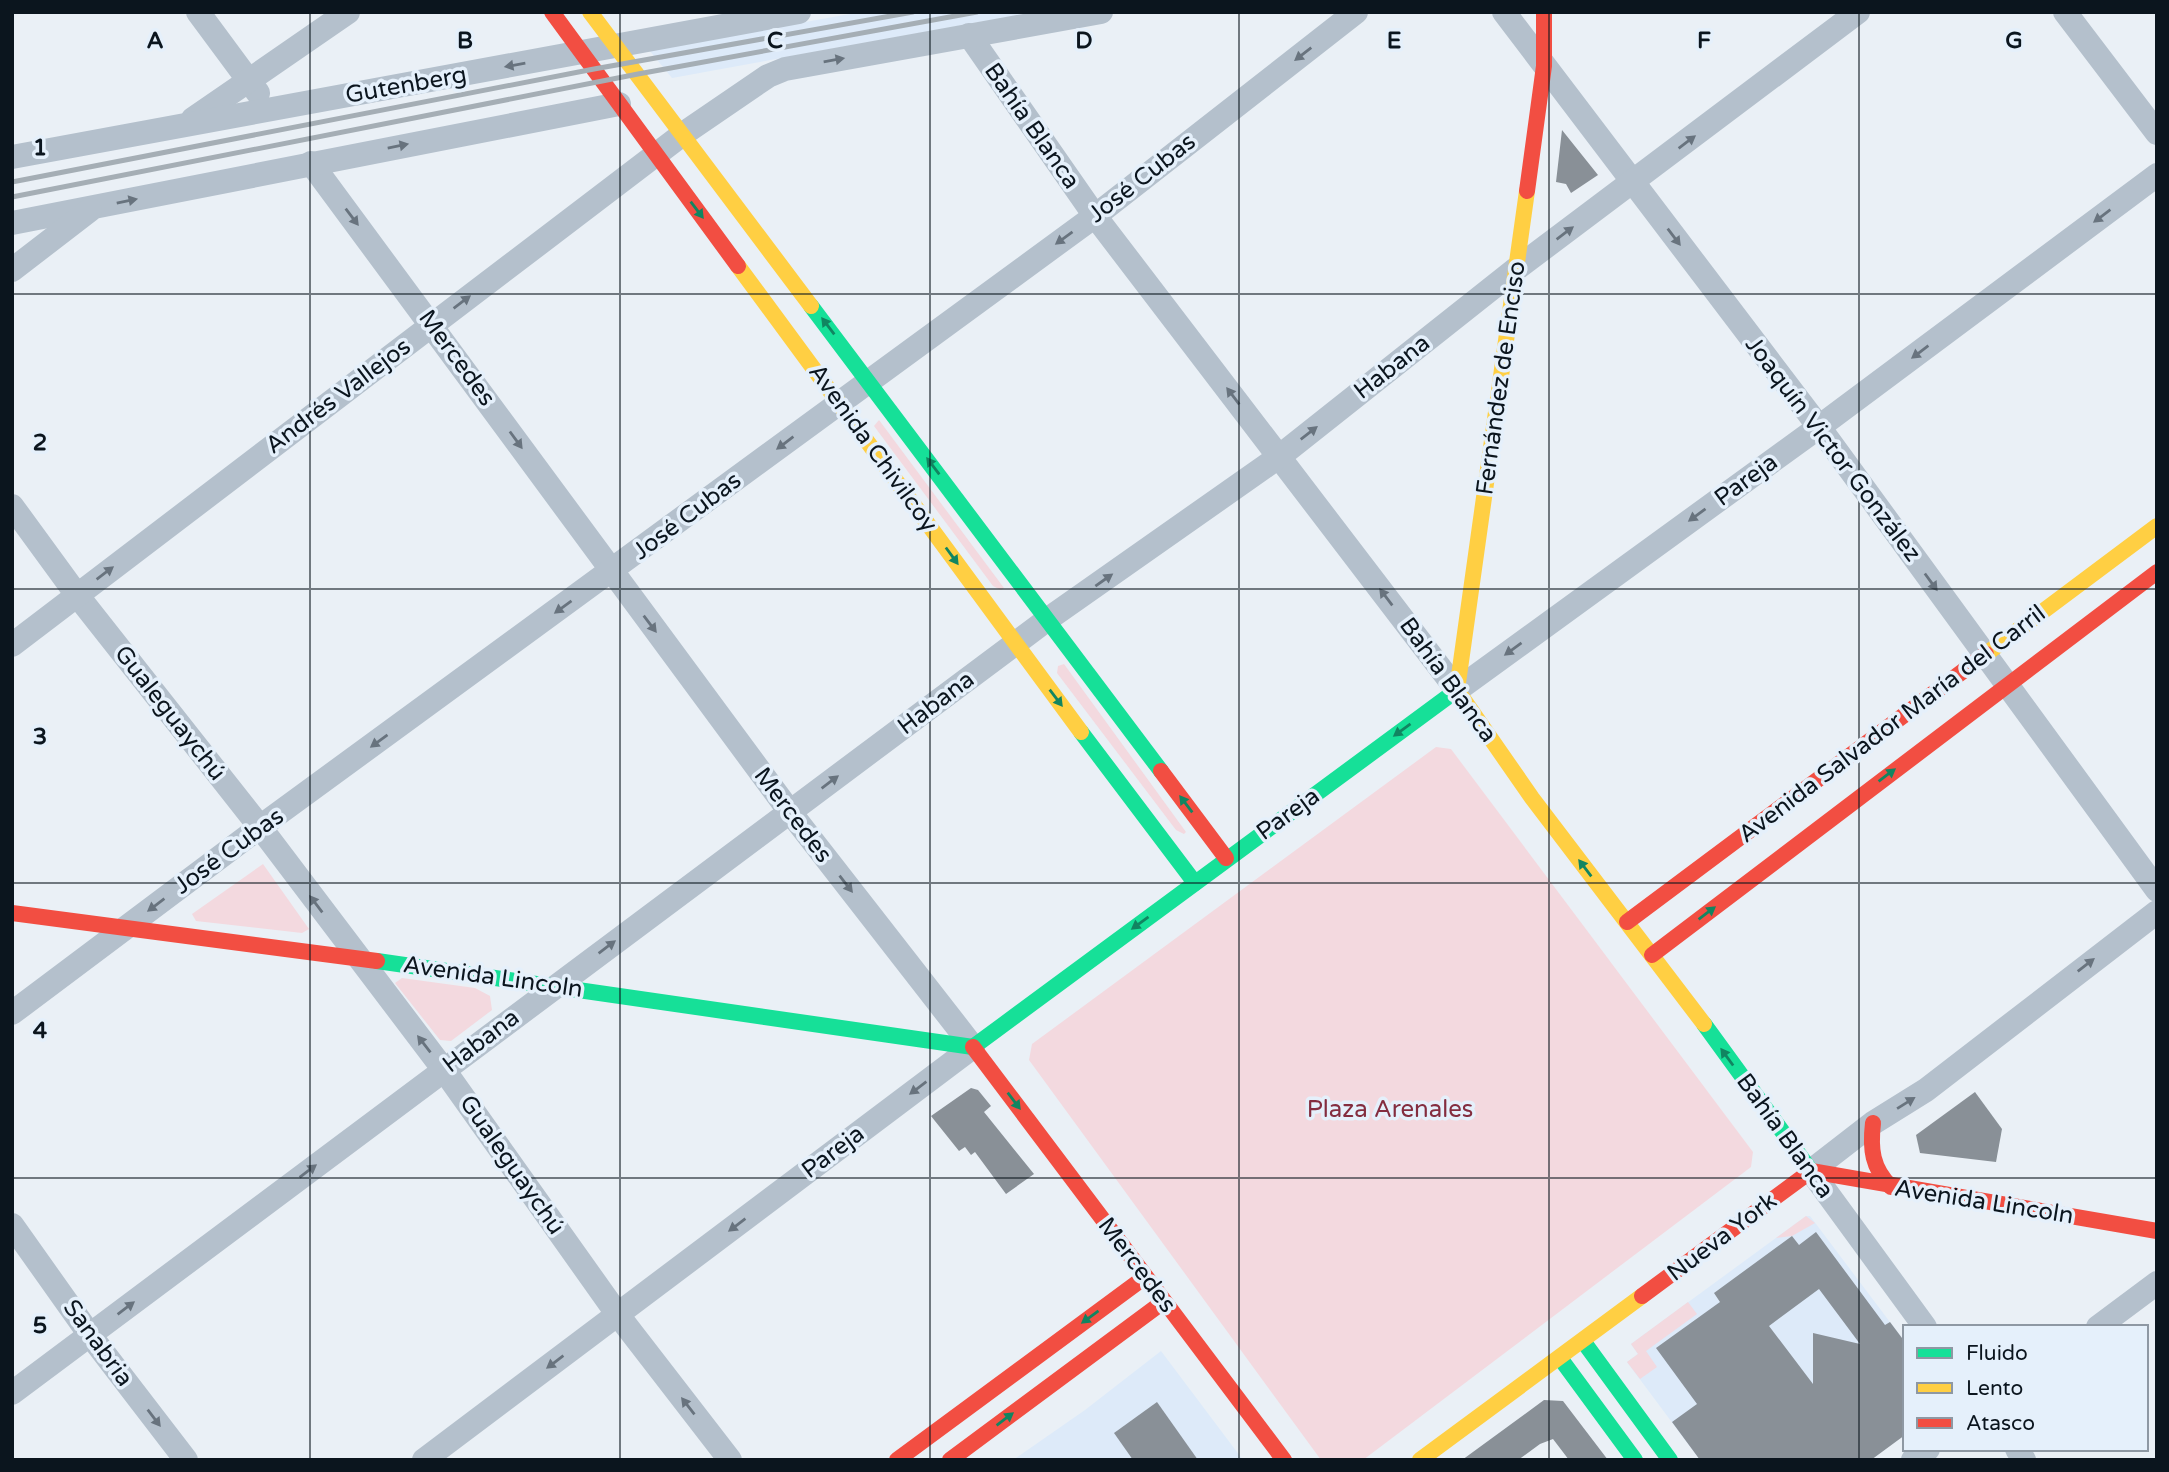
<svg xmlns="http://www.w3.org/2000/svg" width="2169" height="1472" viewBox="0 0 2169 1472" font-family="'Varela Round',sans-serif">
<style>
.built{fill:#ddeaf9}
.green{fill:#f3d9df}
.building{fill:#899097;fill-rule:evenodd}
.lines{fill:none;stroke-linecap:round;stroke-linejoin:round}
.street{stroke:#b4c0cc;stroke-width:24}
.fast{stroke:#16e098;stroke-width:16}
.slow{stroke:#ffcf43;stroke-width:16}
.jam{stroke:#f24e42;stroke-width:16}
.rail{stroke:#a5aeb5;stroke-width:5}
.oneway{fill:#68737e}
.oneway2{fill:#118561}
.grid{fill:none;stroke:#0b151e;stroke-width:2;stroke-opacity:0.55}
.labels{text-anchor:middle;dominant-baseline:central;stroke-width:7;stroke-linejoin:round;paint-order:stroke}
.street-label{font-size:24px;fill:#0b151e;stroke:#e5f0fb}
.park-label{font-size:24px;fill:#842d3f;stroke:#e5f0fb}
.grid-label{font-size:23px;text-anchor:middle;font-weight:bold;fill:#0b151e;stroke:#e5f0fb;stroke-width:7;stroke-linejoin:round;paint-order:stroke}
</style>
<rect width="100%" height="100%" fill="#eaf0f6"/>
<g class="built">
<polygon points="861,12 1034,12 672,78 649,50"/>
<polygon points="1806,1216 1810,1216 1905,1342 1871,1460 1700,1460 1627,1362 1638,1354 1631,1344"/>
<polygon points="1161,1351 1243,1460 1013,1460 1085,1410"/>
</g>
<g class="green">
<polygon points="879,420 1004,588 1001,590 993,586 874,426"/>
<polygon points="1064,664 1186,832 1184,834 1176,830 1057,673 1058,666"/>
<polygon points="1436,747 1451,749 1753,1152 1751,1167 1363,1460 1321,1460 1029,1060 1032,1044"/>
<polygon points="263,864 309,929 302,933 196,921 192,914"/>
<polygon points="402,978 475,988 490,996 492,1010 451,1041 440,1040 395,983"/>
<polygon points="1806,1216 1815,1223 1792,1236 1776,1238"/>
<polygon points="1688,1302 1697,1314 1646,1351 1657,1367 1640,1379 1627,1362 1638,1354 1631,1344"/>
</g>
<g class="building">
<polygon points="1562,130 1598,175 1571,193 1566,184 1556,182"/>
<polygon points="971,1088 978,1090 991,1106 984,1112 1034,1174 1006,1194 975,1152 971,1155 965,1147 959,1151 931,1116"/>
<polygon points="1975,1092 2002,1129 1996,1162 1920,1153 1916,1135"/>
<path d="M1816,1232l69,93 5,-3 15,20v93l-34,25h-171l-28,-38 25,-18 -41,-56 64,-46 -6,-9 78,-57 7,9zM1819,1289l41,55 -47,-11v51l-44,-58z"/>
<polygon points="1544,1400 1563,1401 1608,1460 1569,1460 1553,1439 1540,1444 1518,1460 1462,1460"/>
<polygon points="1157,1402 1198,1460 1133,1460 1114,1433"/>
</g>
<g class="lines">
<g class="street">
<polyline points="198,12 258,93"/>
<polyline points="1504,12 1819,427 2157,890"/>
<polyline points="2065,12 2157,133"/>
<polyline points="969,35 1095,216 1457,690 1819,427 2157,175"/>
<polyline points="193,119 348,12"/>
<polyline points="12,157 799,12"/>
<polyline points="311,163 790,812 973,1047 424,1460"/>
<polyline points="12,223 619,104"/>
<polyline points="12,270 90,210"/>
<polyline points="12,506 77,595 260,827 444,1070 618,1315 730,1460"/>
<polyline points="12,645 683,134 768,76 785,69 1101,12"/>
<polyline points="12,1013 260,827 1095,216 1356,12"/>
<polyline points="12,1225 90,1335 186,1460"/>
<polyline points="1925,1327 1811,1171 1873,1123 1926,1090 2157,912"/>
<polyline points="2098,1327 2157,1283"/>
<polyline points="12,1393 1048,619 1280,456 1516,269 1858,12"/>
<polyline points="2017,1449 2024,1460"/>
<polyline points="1913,1460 1928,1449"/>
</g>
<g class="fast">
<polyline points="811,306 1161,771"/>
<polyline points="1081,732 1195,883"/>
<polyline points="377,961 973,1047"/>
<polyline points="1704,1024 1811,1171"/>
<polyline points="973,1047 1457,690"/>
<polyline points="1583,1341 1670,1460"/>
<polyline points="1560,1358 1635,1460"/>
</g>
<g class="slow">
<polyline points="590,12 811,306"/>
<polyline points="738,266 1081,732"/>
<polyline points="1986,654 2157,526"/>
<polyline points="1457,690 1527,191"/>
<polyline points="1457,690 1532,798 1704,1024"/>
<polyline points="1420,1460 1642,1296"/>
</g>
<g class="jam">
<polyline points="552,12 738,266"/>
<polyline points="1527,191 1544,66 1544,12"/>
<polyline points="1161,771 1226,858"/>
<polyline points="12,913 377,961"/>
<polyline points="1627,922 1986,654"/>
<polyline points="1652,955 2157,572"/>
<polyline points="973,1047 1284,1460"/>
<path d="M1873,1123c-3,26 -1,45 18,64"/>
<polyline points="1811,1171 2157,1231"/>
<polyline points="1642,1296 1811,1171"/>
<polyline points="897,1460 1145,1277"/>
<polyline points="950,1460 1163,1302"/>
</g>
<g class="rail">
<polyline points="12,182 594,69 913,12"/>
<polyline points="12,197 638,74 977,12"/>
</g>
</g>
<defs><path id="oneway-solid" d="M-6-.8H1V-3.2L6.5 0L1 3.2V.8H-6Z" transform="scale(1.75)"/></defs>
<g class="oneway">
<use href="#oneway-solid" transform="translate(1303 54) rotate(142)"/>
<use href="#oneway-solid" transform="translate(834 60) rotate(-10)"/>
<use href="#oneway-solid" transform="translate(515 65) rotate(170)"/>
<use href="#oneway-solid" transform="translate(1687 142) rotate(-37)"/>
<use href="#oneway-solid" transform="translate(398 146) rotate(-11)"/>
<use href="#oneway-solid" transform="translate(127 201) rotate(-12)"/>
<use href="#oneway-solid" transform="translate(2102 216) rotate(143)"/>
<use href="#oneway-solid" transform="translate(352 217) rotate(53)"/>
<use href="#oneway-solid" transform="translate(1565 233) rotate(-37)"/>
<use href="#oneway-solid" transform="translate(1674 237) rotate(53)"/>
<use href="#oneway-solid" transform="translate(1064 238) rotate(144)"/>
<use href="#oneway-solid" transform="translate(462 302) rotate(-37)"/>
<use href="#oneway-solid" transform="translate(1920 352) rotate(143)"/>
<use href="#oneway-solid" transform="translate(1233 396) rotate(-127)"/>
<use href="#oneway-solid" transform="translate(1309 433) rotate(-38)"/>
<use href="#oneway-solid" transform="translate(516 440) rotate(54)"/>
<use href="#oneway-solid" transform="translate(785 443) rotate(143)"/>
<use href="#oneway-solid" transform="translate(1697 515) rotate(144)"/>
<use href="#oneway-solid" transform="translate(105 573) rotate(-37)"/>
<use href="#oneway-solid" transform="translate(1104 580) rotate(-35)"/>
<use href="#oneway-solid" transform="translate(1931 582) rotate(54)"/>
<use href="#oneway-solid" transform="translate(1386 597) rotate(-127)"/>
<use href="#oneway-solid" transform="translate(563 607) rotate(144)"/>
<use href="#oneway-solid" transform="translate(650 624) rotate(53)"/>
<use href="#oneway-solid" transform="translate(1513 649) rotate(144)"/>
<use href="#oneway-solid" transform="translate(379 741) rotate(144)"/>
<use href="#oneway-solid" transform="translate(830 782) rotate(-37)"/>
<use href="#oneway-solid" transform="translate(846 884) rotate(52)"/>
<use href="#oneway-solid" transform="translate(316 904) rotate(-127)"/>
<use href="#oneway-solid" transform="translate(156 905) rotate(143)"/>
<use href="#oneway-solid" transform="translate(607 947) rotate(-37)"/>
<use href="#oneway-solid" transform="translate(2086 965) rotate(-38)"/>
<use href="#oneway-solid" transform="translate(424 1044) rotate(-128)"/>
<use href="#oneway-solid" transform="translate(918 1088) rotate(143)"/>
<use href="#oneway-solid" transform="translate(1906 1103) rotate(-32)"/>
<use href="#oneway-solid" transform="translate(308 1171) rotate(-37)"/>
<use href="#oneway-solid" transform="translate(737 1225) rotate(143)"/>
<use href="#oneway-solid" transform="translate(126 1308) rotate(-37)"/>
<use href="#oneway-solid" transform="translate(555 1362) rotate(143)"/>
<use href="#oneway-solid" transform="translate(688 1406) rotate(-128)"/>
<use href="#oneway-solid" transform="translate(154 1418) rotate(53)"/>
</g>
<g class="oneway2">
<use href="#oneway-solid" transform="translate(697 210) rotate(53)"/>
<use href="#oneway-solid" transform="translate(828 326) rotate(-127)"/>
<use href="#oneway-solid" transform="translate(933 466) rotate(-127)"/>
<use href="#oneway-solid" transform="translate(952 556) rotate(54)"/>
<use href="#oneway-solid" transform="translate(1056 698) rotate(53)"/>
<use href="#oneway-solid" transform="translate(1402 730) rotate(144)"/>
<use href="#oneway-solid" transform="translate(1887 775) rotate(-37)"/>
<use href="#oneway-solid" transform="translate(1186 804) rotate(-127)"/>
<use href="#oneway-solid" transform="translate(1585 868) rotate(-127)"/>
<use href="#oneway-solid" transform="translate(1707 913) rotate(-37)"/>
<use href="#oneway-solid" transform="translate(1140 923) rotate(144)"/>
<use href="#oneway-solid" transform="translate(1727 1057) rotate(-126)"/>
<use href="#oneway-solid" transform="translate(1014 1101) rotate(53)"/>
<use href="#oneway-solid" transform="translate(1090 1317) rotate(144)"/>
<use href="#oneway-solid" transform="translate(1005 1419) rotate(-37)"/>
</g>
<path class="grid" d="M310,12v1448M620,12v1448M930,12v1448M1239,12v1448M1549,12v1448M1859,12v1448M12,294h2145M12,589h2145M12,883h2145M12,1178h2145"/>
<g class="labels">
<g class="street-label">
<text transform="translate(406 85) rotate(-10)">Gutenberg</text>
<text transform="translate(1032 126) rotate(55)">Bahía Blanca</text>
<text transform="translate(1142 178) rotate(-38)">José Cubas</text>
<text transform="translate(457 358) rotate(54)">Mercedes</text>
<text transform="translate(1392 367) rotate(-38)">Habana</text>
<text transform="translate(1501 378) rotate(-82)">Fernández de Enciso</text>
<text transform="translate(338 396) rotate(-37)">Andrés Vallejos</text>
<text transform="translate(873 448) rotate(54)">Avenida Chivilcoy</text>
<text transform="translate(1833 449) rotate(53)">Joaquín Victor González</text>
<text transform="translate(1746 480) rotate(-36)">Pareja</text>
<text transform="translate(687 516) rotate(-37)">José Cubas</text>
<text transform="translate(1448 680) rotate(54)">Bahía Blanca</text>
<text transform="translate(936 703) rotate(-37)">Habana</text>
<text transform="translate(170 713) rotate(52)">Gualeguaychú</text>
<text transform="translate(1892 724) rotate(-37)">Avenida Salvador María del Carril</text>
<text transform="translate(1288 814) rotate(-36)">Pareja</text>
<text transform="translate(793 815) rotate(53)">Mercedes</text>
<text transform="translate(229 851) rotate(-36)">José Cubas</text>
<text transform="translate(493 977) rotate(8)">Avenida Lincoln</text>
<text transform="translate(481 1041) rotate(-37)">Habana</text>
<text transform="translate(1785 1136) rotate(54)">Bahía Blanca</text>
<text transform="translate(833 1152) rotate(-37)">Pareja</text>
<text transform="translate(512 1165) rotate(55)">Gualeguaychú</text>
<text transform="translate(1984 1202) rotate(9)">Avenida Lincoln</text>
<text transform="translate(1722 1237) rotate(-37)">Nueva York</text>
<text transform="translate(1137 1265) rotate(53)">Mercedes</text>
<text transform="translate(98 1343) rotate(54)">Sanabria</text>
</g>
<g class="park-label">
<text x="1390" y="1109">Plaza Arenales</text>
</g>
</g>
<g class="grid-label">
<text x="155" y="48">A</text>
<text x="465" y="48">B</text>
<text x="775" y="48">C</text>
<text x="1084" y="48">D</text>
<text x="1394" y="48">E</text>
<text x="1704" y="48">F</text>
<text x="2014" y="48">G</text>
<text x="40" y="155">1</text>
<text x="40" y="450">2</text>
<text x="40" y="744">3</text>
<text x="40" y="1038">4</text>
<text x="40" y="1333">5</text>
</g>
<rect width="2169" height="1472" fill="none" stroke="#0b151e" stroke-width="28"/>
<rect x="1903" y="1325" width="245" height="126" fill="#e5f0fb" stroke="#8e98a3" stroke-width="2"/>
<rect x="1917" y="1348" width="35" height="10" fill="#16e098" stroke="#8e98a3" stroke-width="2"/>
<text x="1966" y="1360" font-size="21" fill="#0b151e">Fluido</text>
<rect x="1917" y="1383" width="35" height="10" fill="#ffcf43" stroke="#8e98a3" stroke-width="2"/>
<text x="1966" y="1395" font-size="21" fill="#0b151e">Lento</text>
<rect x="1917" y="1418" width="35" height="10" fill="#f24e42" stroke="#8e98a3" stroke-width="2"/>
<text x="1966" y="1430" font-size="21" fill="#0b151e">Atasco</text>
</svg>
